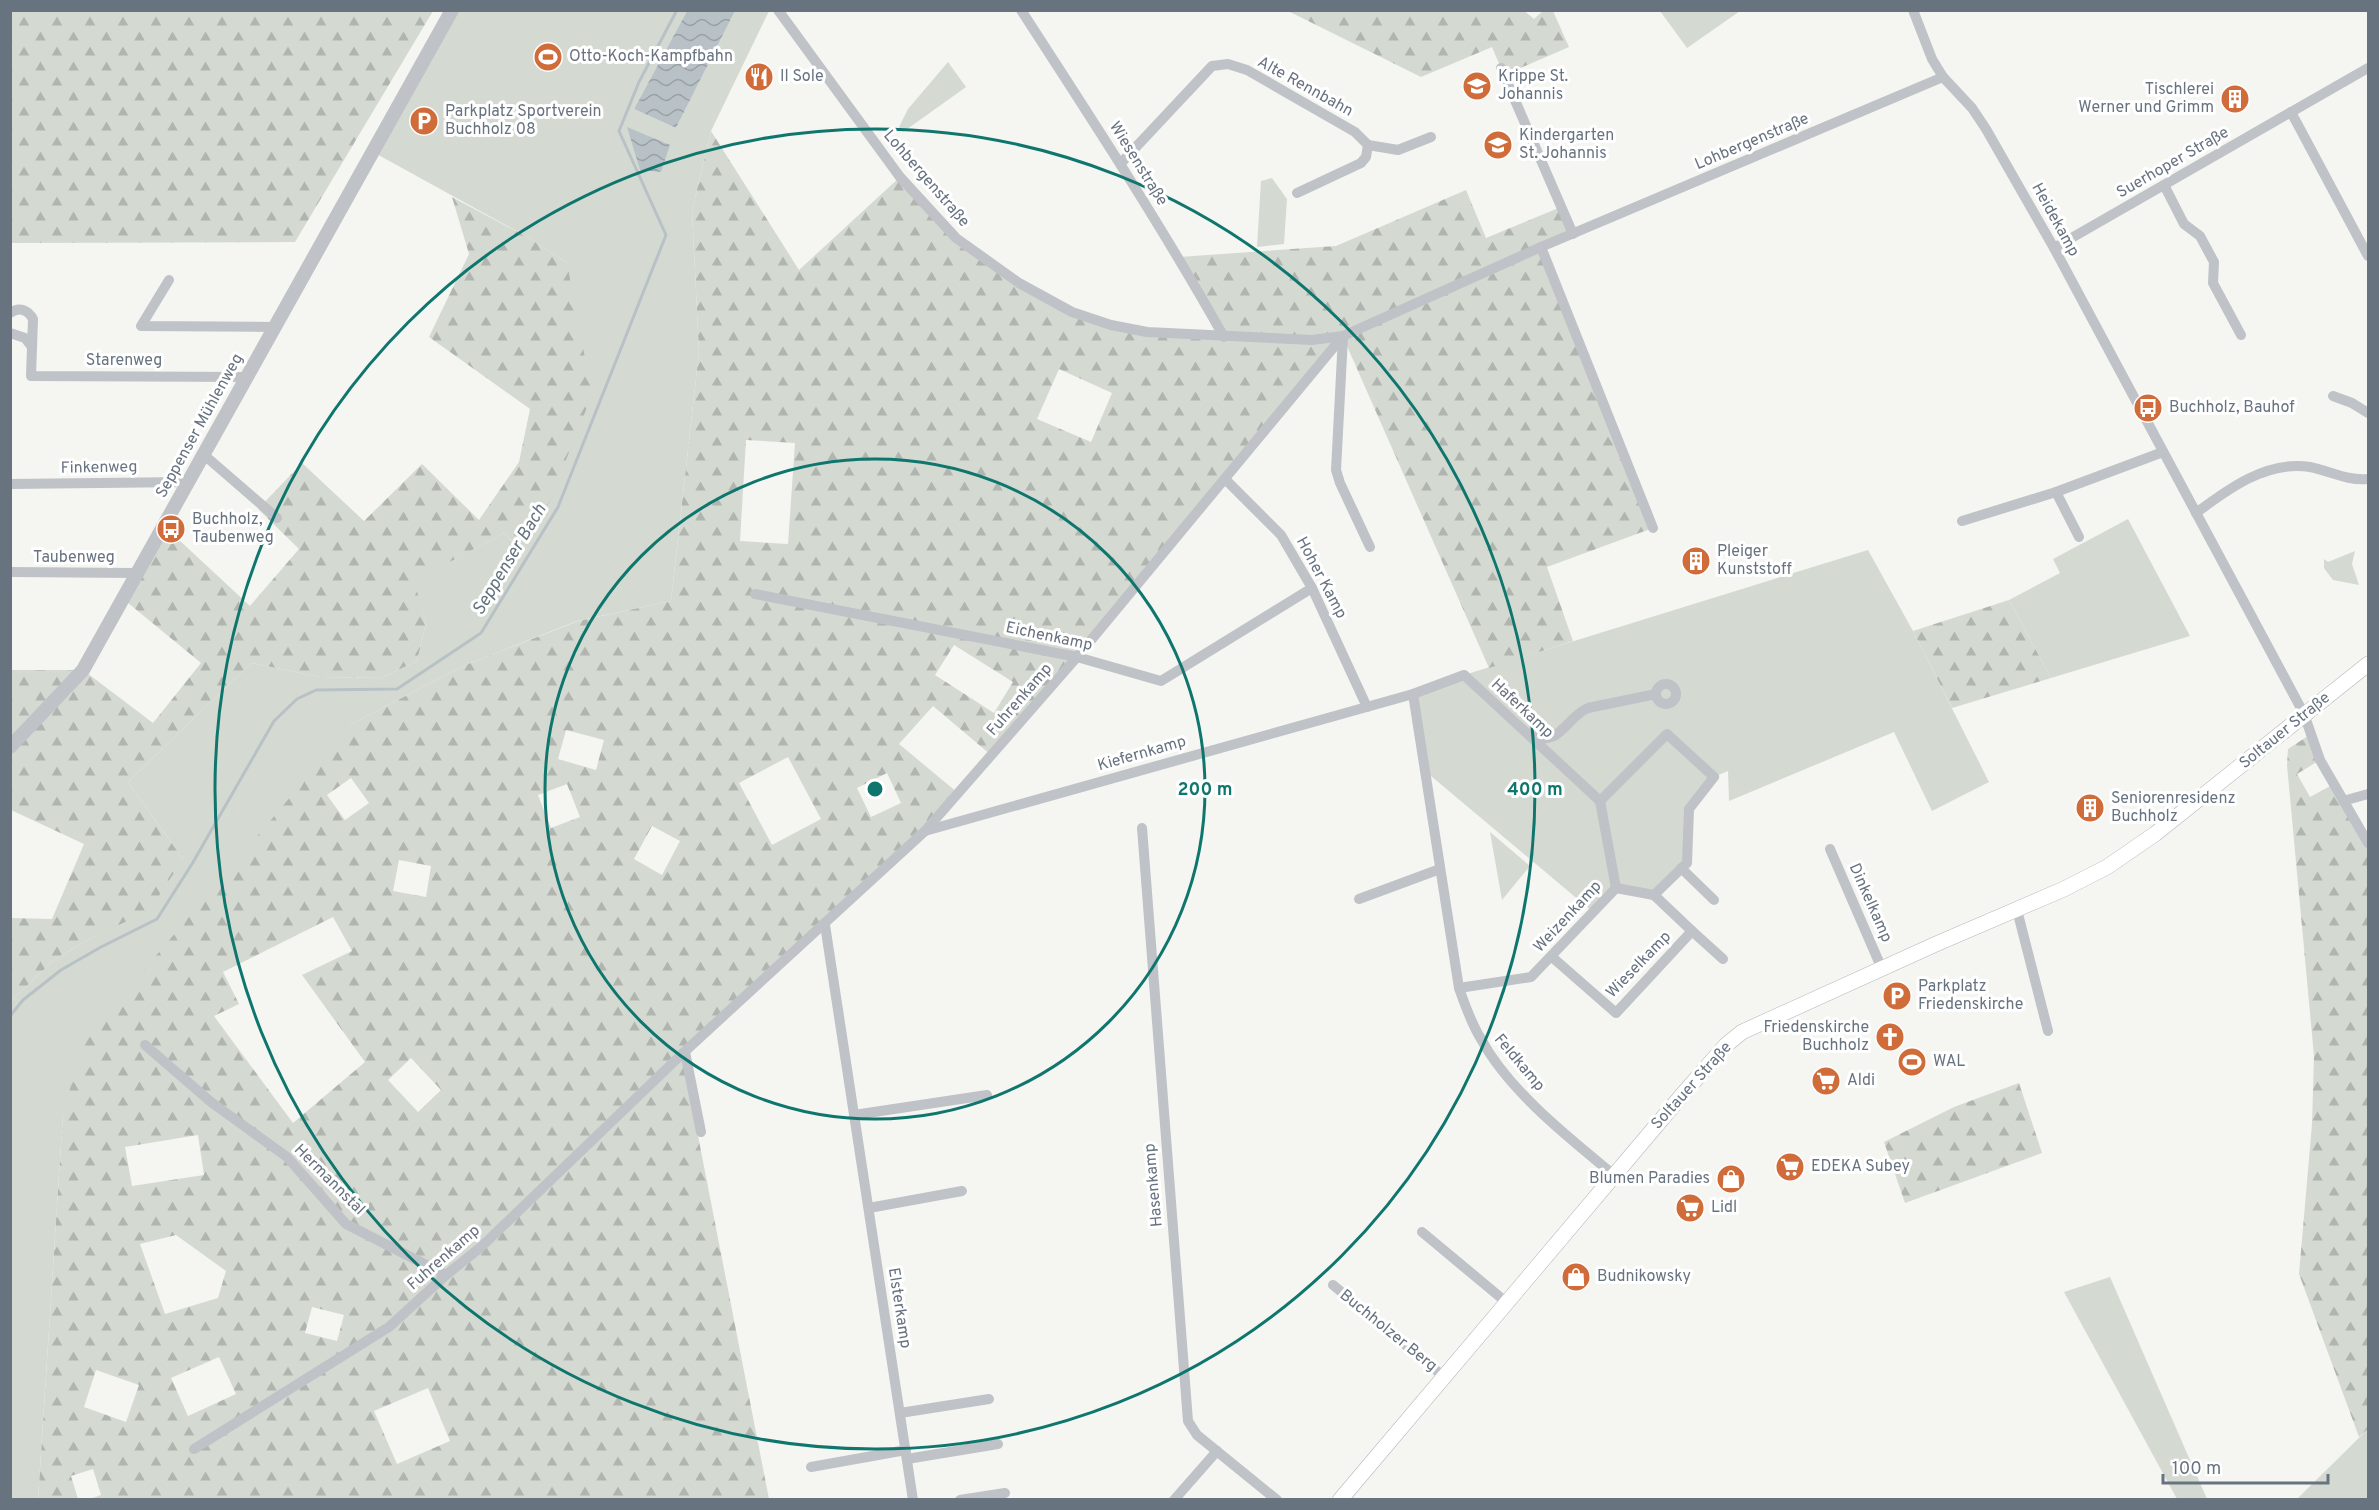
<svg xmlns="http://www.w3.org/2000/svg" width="2379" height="1510" viewBox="0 0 2379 1510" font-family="Overpass,sans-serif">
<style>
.green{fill:#d4dad2}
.forest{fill:url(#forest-firs);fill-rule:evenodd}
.water{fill:url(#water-waves)}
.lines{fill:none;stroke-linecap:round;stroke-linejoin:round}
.stream{stroke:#b8c1c6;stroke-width:3}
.secondary-casing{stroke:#b2b6ba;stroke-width:16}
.minor{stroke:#bfc2c6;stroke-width:10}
.tertiary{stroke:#bfc2c6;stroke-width:14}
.secondary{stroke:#fff;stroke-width:15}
.ring{fill:none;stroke:#0f766e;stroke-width:3}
.labels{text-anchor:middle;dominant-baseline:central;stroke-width:6;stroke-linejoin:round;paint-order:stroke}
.poi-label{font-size:16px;fill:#687380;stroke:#fff;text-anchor:start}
.street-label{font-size:16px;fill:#687380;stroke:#fff}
.water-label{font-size:18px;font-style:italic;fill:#63737d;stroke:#fff}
.centre{fill:#0f766e;stroke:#fff;stroke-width:3}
.ring-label{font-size:18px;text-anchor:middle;font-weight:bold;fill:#0f766e;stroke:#fff;stroke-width:6;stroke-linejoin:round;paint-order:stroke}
</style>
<defs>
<pattern id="forest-firs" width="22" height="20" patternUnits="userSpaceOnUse" patternTransform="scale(1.5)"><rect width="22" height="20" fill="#d4dad2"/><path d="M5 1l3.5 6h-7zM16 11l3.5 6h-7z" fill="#b0b5b0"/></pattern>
<pattern id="water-waves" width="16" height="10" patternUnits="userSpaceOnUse" patternTransform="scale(1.5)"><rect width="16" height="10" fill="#b8c1c6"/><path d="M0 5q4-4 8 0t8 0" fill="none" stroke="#99a1a6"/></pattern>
</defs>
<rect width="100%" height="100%" fill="#f5f5f2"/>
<g class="green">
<polygon points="452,11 687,11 634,109 676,128 735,11 769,11 711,131 692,211 699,352 671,601 577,621 463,666 352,724 63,1113 38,1499 11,1500 11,1001 55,959 95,936 183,859 128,782 251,663 320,677 381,678 417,661 426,623 413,581 504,533 524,554 567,263 529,238 373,152"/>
<polygon points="1660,11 1740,11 1687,48"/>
<polygon points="948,62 966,87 903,132 899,127 908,109"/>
<polygon points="1272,178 1287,199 1284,244 1257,247 1261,181"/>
<polygon points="2128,519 2190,636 2051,678 2009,600 2060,573 2053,559"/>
<polygon points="1868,550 1913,631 1989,782 1932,811 1894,732 1729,801 1728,771 1714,777 1689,809 1687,863 1654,895 1616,888 1593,912 1425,771 1413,694 1464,675"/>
<polygon points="2355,551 2352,564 2359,585 2333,580 2324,568 2324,559 2328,562"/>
<polygon points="1490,832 1530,866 1502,900"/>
<polygon points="2110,1277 2207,1499 2177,1499 2064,1292"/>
<polygon points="2368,1429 2368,1499 2296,1500"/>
</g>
<g class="forest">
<polygon points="1523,10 1534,19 1543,11 1553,11 1569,47 1504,75 1492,47 1421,77 1288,11"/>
<polygon points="10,11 11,10 433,11 295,242 11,243"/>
<path d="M711,131l88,139 101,-93 56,61 63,45 92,42 113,12 -45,-80 157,-11 130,-56 20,48 75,-31 12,27 -31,13 111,281 -106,39 26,74 -84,27 -146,-331 -352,418 -58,-49 -34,38 59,49 -276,261 87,445h-679l11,-4 -8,-26 -22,7 7,23 -40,1 25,-387 21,-72 268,-317 111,-58 115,-45 93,-20 28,-249 -7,-141zM1059,369l53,24 -21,49 -54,-23zM746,440l49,3 -7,101 -48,-3zM954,645l59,37 -19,31 -59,-38zM566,730l38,10 -8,30 -38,-11zM788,757l33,62 -49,26 -33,-62zM887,773l14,30 -30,14 -14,-29zM351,778l18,25 -24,17 -18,-25zM567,784l13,33 -29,11 -13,-33zM652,826l28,15 -18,34 -28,-16zM399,860l32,6 -5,31 -33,-6zM333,917l19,34 -50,24 63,87 -72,61 -79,-107 25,-12 -16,-32zM411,1058l30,32 -23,22 -30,-32zM198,1135l6,40 -72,11 -7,-39zM176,1235l50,36 -8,27 -53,16 -25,-70zM312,1307l32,8 -7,26 -32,-8zM219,1357l17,37 -48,22 -17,-38zM96,1370l43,15 -13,37 -42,-15zM428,1388l22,53 -53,23 -23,-53z"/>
<polygon points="452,197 529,238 567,263 592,395 549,502 525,554 504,533 414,581 426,623 417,661 381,678 320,677 251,663 128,782 183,859 149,911 95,936 55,959 11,1001 10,918 52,919 84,844 11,810 11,670 83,670 153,723 201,663 122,598 163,525 250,606 299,549 258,509 302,463 364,521 422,464 479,520 519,462 530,409 429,337 469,254"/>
<polygon points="2009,600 2051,678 1952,708 1913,631"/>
<polygon points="2311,734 2320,760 2297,774 2310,797 2334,784 2368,843 2368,1429 2359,1437 2299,1274 2312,1124 2314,1056 2287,765 2288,749"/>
<polygon points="2019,1083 2042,1153 1905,1203 1884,1142 1954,1107"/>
</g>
<g class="water">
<polygon points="687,11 735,11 676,128 634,109"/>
<polygon points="627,127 670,145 661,172 640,170"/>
</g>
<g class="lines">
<polyline class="stream" points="10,1016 23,1000 61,970 101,947 157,919 192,864 274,721 297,699 316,690 397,689 481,633 558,507 666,235 619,131 639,82 677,10"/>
<g class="secondary-casing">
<polyline id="secondary" points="1340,1500 1683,1094 1726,1045 1742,1032 1936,944 2064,889 2107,867 2155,834 2368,664"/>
</g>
<g class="minor">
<polyline points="778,10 900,177 956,238 1019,283 1072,312 1111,325 1147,332 1312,340 1343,336 1541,247 1943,77"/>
<path d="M1021,10c70,108 140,215 203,327"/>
<polyline points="1913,10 1932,59 1943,77 1972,108 1986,129 2054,248 2304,714 2320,760 2368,843"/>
<polyline points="1501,68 1573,234"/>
<polyline points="2291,112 2368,256"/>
<polyline points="1368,145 1398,150 1431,137"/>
<polyline points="1121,163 1212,66 1228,64 1247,70 1355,132 1368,145 1366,157 1361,163 1297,193"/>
<polyline points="2164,185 2184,224 2200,236 2214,262 2213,283 2241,335"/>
<polyline points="1541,247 1653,528"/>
<polyline points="2054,248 2368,68"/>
<polyline points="169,280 141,326 275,327"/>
<path d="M10,313c9,-7 18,-3 23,6l-2,57 216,1"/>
<polyline points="10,333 25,338 32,347"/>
<polyline points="1343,337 1336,470 1340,483 1370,547"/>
<polyline points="2333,396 2352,403 2368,413"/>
<polyline points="203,454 277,518"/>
<polyline points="1225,479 1281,535 1312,588 1367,707"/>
<polyline points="10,484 187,482"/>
<polyline points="2056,492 2079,537"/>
<path d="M2196,513c32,-24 71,-53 114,-46 20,4 37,14 58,12"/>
<polyline points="1962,521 2056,492 2163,452"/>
<polyline points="10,572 136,573"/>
<polyline points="755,594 1077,657 1161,681 1312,588"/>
<circle cx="1666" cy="694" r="10"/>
<path d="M1413,694l46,294c6,17 12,35 22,51 28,52 88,99 133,136"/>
<path d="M1531,736c30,11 34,-18 57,-28l68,-14"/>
<polyline points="1600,801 1667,734 1714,777 1689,809 1687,863 1654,895 1616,888"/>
<polyline points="2343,801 2368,794"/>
<polyline points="1142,828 1188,1421 1197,1435 1277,1500"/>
<polyline points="925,831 1413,694 1464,675 1600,801"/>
<polyline points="1830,849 1882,969"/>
<polyline points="1681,868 1714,900"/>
<polyline points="1359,899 1440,869"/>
<polyline points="2017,910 2048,1031"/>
<polyline points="825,925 913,1500"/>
<polyline points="1692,931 1723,959"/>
<polyline points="1552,957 1616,1013 1692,931 1654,895"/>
<polyline points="1459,988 1531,977 1616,888 1600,801"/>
<polyline points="145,1045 211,1102 287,1157 346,1224 446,1275"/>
<polyline points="685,1052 701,1132"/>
<polyline points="854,1115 987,1095"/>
<polyline points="869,1208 962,1191"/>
<polyline points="1422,1232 1506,1302"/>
<polyline points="1333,1285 1443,1376"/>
<polyline points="900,1413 989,1399"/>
<polyline points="194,1449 389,1327 446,1275 481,1247 682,1054 925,831 1077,657 1343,336"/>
<polyline points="907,1459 998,1444"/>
<polyline points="811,1467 906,1450"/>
<polyline points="960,1500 1005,1493"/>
<polyline points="1174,1500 1217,1451"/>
</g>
<polyline class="tertiary" points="10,747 83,670 452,10"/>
<use href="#secondary" class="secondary"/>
</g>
<g class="ring">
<circle cx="875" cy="789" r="330"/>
<circle cx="875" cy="789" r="660"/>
</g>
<defs>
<g id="stadium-disc" transform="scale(1.5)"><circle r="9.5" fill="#cf6c39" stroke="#fff"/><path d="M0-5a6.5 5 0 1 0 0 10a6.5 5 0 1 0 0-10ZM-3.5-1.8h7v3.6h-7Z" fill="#fff"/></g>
<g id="restaurant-disc" transform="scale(1.5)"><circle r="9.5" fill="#cf6c39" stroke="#fff"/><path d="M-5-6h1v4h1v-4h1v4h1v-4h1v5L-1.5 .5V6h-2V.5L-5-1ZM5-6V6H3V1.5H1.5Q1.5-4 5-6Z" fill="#fff"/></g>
<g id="school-disc" transform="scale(1.5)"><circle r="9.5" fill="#cf6c39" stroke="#fff"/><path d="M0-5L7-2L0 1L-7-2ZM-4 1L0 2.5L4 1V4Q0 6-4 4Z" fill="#fff"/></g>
<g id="building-disc" transform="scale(1.5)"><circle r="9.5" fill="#cf6c39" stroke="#fff"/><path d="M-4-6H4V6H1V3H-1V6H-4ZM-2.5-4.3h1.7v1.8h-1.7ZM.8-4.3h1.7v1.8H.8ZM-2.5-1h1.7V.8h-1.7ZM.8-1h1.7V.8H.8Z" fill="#fff"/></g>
<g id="parking-disc" transform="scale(1.5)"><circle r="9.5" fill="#cf6c39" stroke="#fff"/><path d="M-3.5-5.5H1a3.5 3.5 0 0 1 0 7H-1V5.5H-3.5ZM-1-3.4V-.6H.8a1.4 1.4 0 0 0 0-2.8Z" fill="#fff"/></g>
<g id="bus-disc" transform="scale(1.5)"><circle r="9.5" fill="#cf6c39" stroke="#fff"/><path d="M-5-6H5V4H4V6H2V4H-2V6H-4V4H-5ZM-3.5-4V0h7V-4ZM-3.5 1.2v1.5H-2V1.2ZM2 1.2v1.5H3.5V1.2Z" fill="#fff"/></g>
<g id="church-disc" transform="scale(1.5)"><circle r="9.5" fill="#cf6c39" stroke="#fff"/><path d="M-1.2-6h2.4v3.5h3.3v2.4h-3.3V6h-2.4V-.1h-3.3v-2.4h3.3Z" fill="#fff"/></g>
<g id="supermarket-disc" transform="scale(1.5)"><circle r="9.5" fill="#cf6c39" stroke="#fff"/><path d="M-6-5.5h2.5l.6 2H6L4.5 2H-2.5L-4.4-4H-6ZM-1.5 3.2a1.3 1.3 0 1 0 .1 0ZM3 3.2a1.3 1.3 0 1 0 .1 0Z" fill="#fff"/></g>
<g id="shop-disc" transform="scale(1.5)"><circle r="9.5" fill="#cf6c39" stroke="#fff"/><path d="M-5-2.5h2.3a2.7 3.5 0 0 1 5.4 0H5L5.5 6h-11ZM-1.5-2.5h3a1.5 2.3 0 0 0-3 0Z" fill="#fff"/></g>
</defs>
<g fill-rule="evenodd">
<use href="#stadium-disc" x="548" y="57"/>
<use href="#restaurant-disc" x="759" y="77"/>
<use href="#school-disc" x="1477" y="86"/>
<use href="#building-disc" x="2235" y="99"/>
<use href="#parking-disc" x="424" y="121"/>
<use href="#school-disc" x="1498" y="145"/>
<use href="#bus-disc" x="2148" y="408"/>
<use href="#bus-disc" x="171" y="529"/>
<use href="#building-disc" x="1696" y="561"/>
<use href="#building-disc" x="2090" y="808"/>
<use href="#parking-disc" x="1897" y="996"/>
<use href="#church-disc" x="1890" y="1037"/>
<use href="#stadium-disc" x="1912" y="1062"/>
<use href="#supermarket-disc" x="1826" y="1081"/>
<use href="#supermarket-disc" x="1790" y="1167"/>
<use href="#shop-disc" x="1731" y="1179"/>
<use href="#supermarket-disc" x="1690" y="1208"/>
<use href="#shop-disc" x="1576" y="1277"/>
</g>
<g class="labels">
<g class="poi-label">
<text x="569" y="57">Otto-Koch-Kampfbahn</text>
<text x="780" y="77">Il Sole</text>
<text x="1498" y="77">Krippe St.<tspan x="1498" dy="18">Johannis</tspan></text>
<text x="2214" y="90" text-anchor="end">Tischlerei<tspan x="2214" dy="18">Werner und Grimm</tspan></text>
<text x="445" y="112">Parkplatz Sportverein<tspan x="445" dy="18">Buchholz 08</tspan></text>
<text x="1519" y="136">Kindergarten<tspan x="1519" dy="18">St. Johannis</tspan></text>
<text x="2169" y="408">Buchholz, Bauhof</text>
<text x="192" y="520">Buchholz,<tspan x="192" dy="18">Taubenweg</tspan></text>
<text x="1717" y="552">Pleiger<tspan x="1717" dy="18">Kunststoff</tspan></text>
<text x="2111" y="799">Seniorenresidenz<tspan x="2111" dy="18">Buchholz</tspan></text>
<text x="1918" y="987">Parkplatz<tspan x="1918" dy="18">Friedenskirche</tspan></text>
<text x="1869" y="1028" text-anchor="end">Friedenskirche<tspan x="1869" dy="18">Buchholz</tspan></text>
<text x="1933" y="1062">WAL</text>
<text x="1847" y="1081">Aldi</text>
<text x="1811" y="1167">EDEKA Subey</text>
<text x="1710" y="1179" text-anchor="end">Blumen Paradies</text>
<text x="1711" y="1208">Lidl</text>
<text x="1597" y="1277">Budnikowsky</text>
</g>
<g class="street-label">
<text transform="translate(1305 87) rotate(29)">Alte Rennbahn</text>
<text transform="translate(1752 142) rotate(-23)">Lohbergenstraße</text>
<text transform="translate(2173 163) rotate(-30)">Suerhoper Straße</text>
<text transform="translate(1138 164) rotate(58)">Wiesenstraße</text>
<text transform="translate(926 179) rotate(49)">Lohbergenstraße</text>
<text transform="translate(2055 220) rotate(61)">Heidekamp</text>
<text x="124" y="361">Starenweg</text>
<text transform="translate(200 426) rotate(-61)">Seppenser Mühlenweg</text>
<text transform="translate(99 468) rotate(-1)">Finkenweg</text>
<text x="74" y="558">Taubenweg</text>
<text transform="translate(1321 578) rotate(62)">Hoher Kamp</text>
<text transform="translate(1049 637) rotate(12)">Eichenkamp</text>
<text transform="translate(1020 700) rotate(-49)">Fuhrenkamp</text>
<text transform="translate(1522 709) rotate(43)">Haferkamp</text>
<text transform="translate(2285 731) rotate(-39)">Soltauer Straße</text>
<text transform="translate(1142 754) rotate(-16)">Kiefernkamp</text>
<text transform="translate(1870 903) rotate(66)">Dinkelkamp</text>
<text transform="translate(1568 917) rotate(-47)">Weizenkamp</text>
<text transform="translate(1639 965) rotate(-46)">Wieselkamp</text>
<text transform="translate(1519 1063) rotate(50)">Feldkamp</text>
<text transform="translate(1692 1086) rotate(-48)">Soltauer Straße</text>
<text transform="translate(329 1180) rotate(45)">Hermannstal</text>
<text transform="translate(1154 1185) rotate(-95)">Hasenkamp</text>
<text transform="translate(444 1258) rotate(-41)">Fuhrenkamp</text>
<text transform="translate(899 1308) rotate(81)">Elsterkamp</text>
<text transform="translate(1388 1331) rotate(39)">Buchholzer Berg</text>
</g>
<g class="water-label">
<text transform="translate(510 560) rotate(-59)">Seppenser Bach</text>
</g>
</g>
<circle cx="875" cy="789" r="9" class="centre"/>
<g class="ring-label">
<text x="1205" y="795">200 m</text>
<text x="1535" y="795">400 m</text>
</g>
<rect width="2379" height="1510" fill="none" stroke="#687380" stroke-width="24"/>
<path d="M2163 1474v9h165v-9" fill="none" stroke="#687380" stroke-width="3"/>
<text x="2172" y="1474" font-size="18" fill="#687380" stroke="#ffffff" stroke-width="4.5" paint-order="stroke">100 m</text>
</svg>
